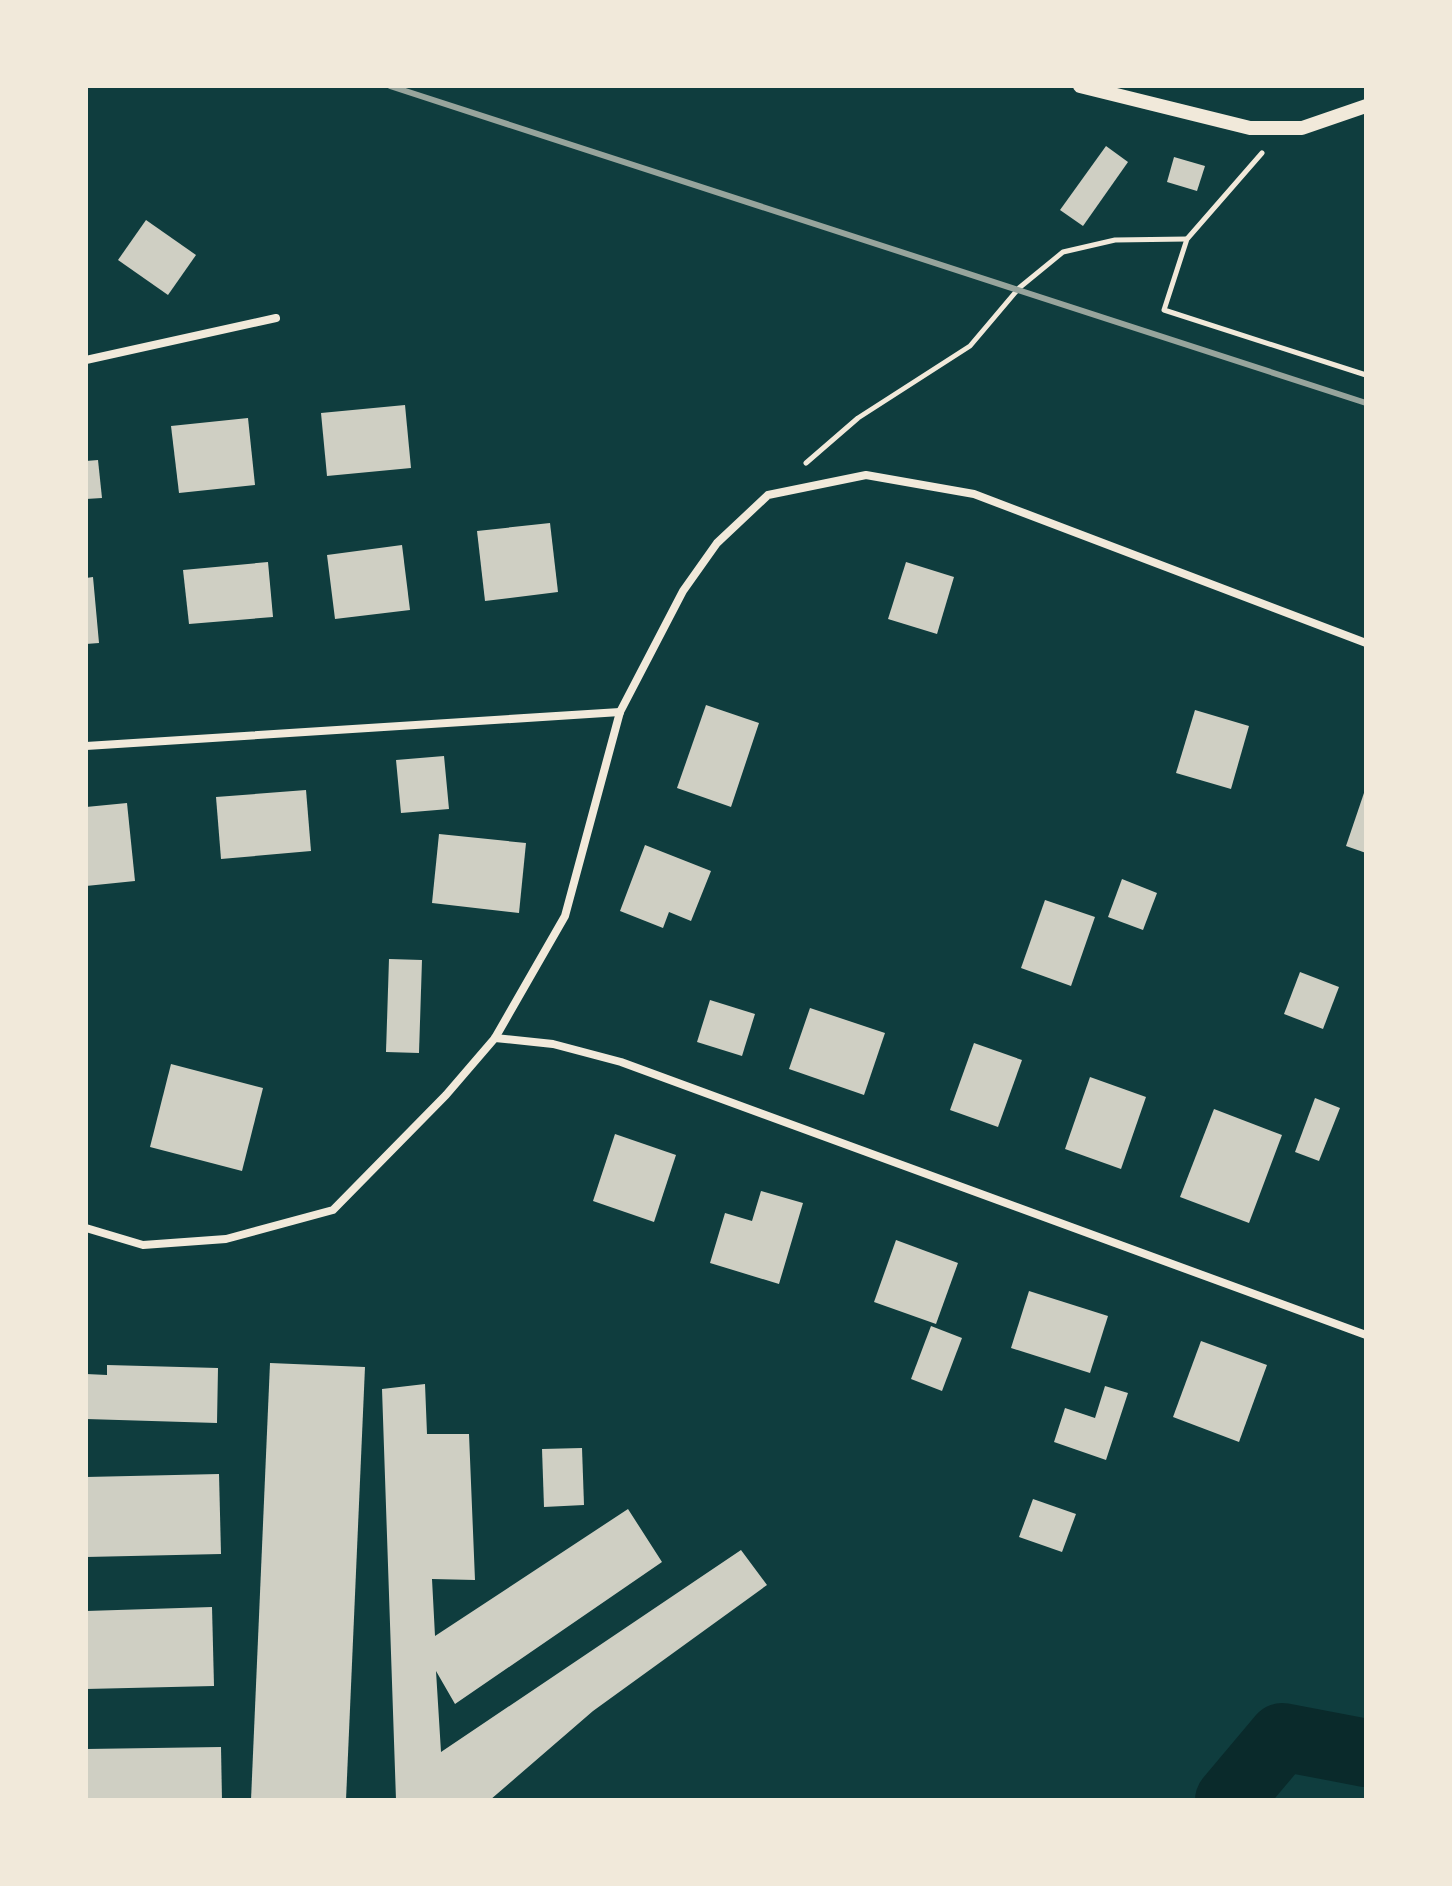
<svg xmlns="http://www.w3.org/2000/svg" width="1452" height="1886" viewBox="0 0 1452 1886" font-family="Montserrat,sans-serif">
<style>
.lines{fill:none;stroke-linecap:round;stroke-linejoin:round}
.river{stroke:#0a2a2b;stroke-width:68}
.building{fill:#cfcfc3}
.path{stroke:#f1e9da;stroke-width:5}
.minor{stroke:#f1e9da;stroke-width:8}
.tertiary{stroke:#f1e9da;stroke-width:14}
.rail{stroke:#97a49c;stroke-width:6}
</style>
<rect width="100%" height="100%" fill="#0f3d3e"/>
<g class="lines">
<polyline class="river" points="1229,1800 1282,1737 1366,1753"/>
</g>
<g class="building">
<polygon points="1106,146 1128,162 1083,226 1060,210"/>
<polygon points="1174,157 1205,166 1197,191 1167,182"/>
<polygon points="146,220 196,255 168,295 118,260"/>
<polygon points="405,405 411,468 327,476 321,413"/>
<polygon points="248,418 255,485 179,493 171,426"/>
<polygon points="98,460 102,498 86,499 86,461"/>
<polygon points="550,523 558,592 485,601 477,531"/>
<polygon points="402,545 410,610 335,619 327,555"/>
<polygon points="268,562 273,617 189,624 183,570"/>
<polygon points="906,562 954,577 937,634 888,619"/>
<polygon points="93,577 99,643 86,644 86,578"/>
<polygon points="706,705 759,723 731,807 677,788"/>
<polygon points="1195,710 1249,726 1231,789 1176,773"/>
<polygon points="444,756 449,809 401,813 396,760"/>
<polygon points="306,790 311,851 221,859 216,797"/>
<polygon points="1365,790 1366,790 1366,853 1346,846"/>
<polygon points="127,803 135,881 86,886 86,807"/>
<polygon points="439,834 526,843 519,913 432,903"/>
<polygon points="645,845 711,871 691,921 669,912 663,928 620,911"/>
<polygon points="1122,879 1157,893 1143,930 1108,917"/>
<polygon points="1045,900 1095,917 1071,986 1021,968"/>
<polygon points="389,959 422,960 419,1053 386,1052"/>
<polygon points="1300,972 1339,987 1323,1029 1284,1014"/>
<polygon points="710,1000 755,1014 742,1056 697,1042"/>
<polygon points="810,1008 885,1033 864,1095 789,1069"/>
<polygon points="974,1043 1022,1060 998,1127 950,1110"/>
<polygon points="171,1064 263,1088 242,1171 150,1147"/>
<polygon points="1090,1077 1146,1097 1121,1169 1065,1149"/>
<polygon points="1315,1098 1340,1108 1319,1161 1295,1152"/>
<polygon points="1214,1109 1282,1135 1249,1223 1180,1197"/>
<polygon points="615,1134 676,1155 654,1222 593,1201"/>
<polygon points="761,1191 803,1203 779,1284 710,1263 725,1213 752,1221"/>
<polygon points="896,1240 958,1263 936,1324 874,1302"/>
<polygon points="1029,1291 1108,1316 1090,1373 1011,1348"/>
<polygon points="931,1326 962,1338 942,1391 911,1379"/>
<polygon points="1201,1341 1267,1365 1239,1442 1173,1417"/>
<polygon points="270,1363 365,1367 346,1800 251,1800"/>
<polygon points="107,1365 218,1368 217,1423 86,1419 86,1374 107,1375"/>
<polygon points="425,1384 427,1434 469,1434 475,1580 432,1579 435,1636 628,1509 662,1562 455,1704 436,1671 441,1752 741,1550 767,1585 593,1711 490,1800 396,1800 382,1389"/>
<polygon points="1105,1386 1128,1393 1106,1460 1054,1442 1065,1408 1095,1418"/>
<polygon points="582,1448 584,1505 544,1507 542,1449"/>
<polygon points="219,1474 221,1554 86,1557 86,1477"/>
<polygon points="1033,1499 1076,1514 1062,1552 1019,1537"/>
<polygon points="212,1607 214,1686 86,1689 86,1611"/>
<polygon points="221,1747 222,1800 86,1800 86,1749"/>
</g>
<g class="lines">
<g class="path">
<polyline points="1262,153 1187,239 1164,310 1366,375"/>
<polyline points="806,463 858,418 970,346 1019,288 1063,252 1115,240 1187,239"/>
</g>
<g class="minor">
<polyline points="86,360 276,318"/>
<polyline points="86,746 620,712"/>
<polyline points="495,1038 553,1044 621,1062 1366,1335"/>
<polyline points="86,1228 143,1245 226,1239 333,1210 446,1095 495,1038 565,916 620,712 683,591 717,543 768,495 866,475 974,494 1366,643"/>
</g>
<polyline class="tertiary" points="1080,86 1250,128 1302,128 1366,106"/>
<polyline class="rail" points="390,86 1366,403"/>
</g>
<rect width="1452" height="1886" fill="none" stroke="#f1e9da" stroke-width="176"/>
</svg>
